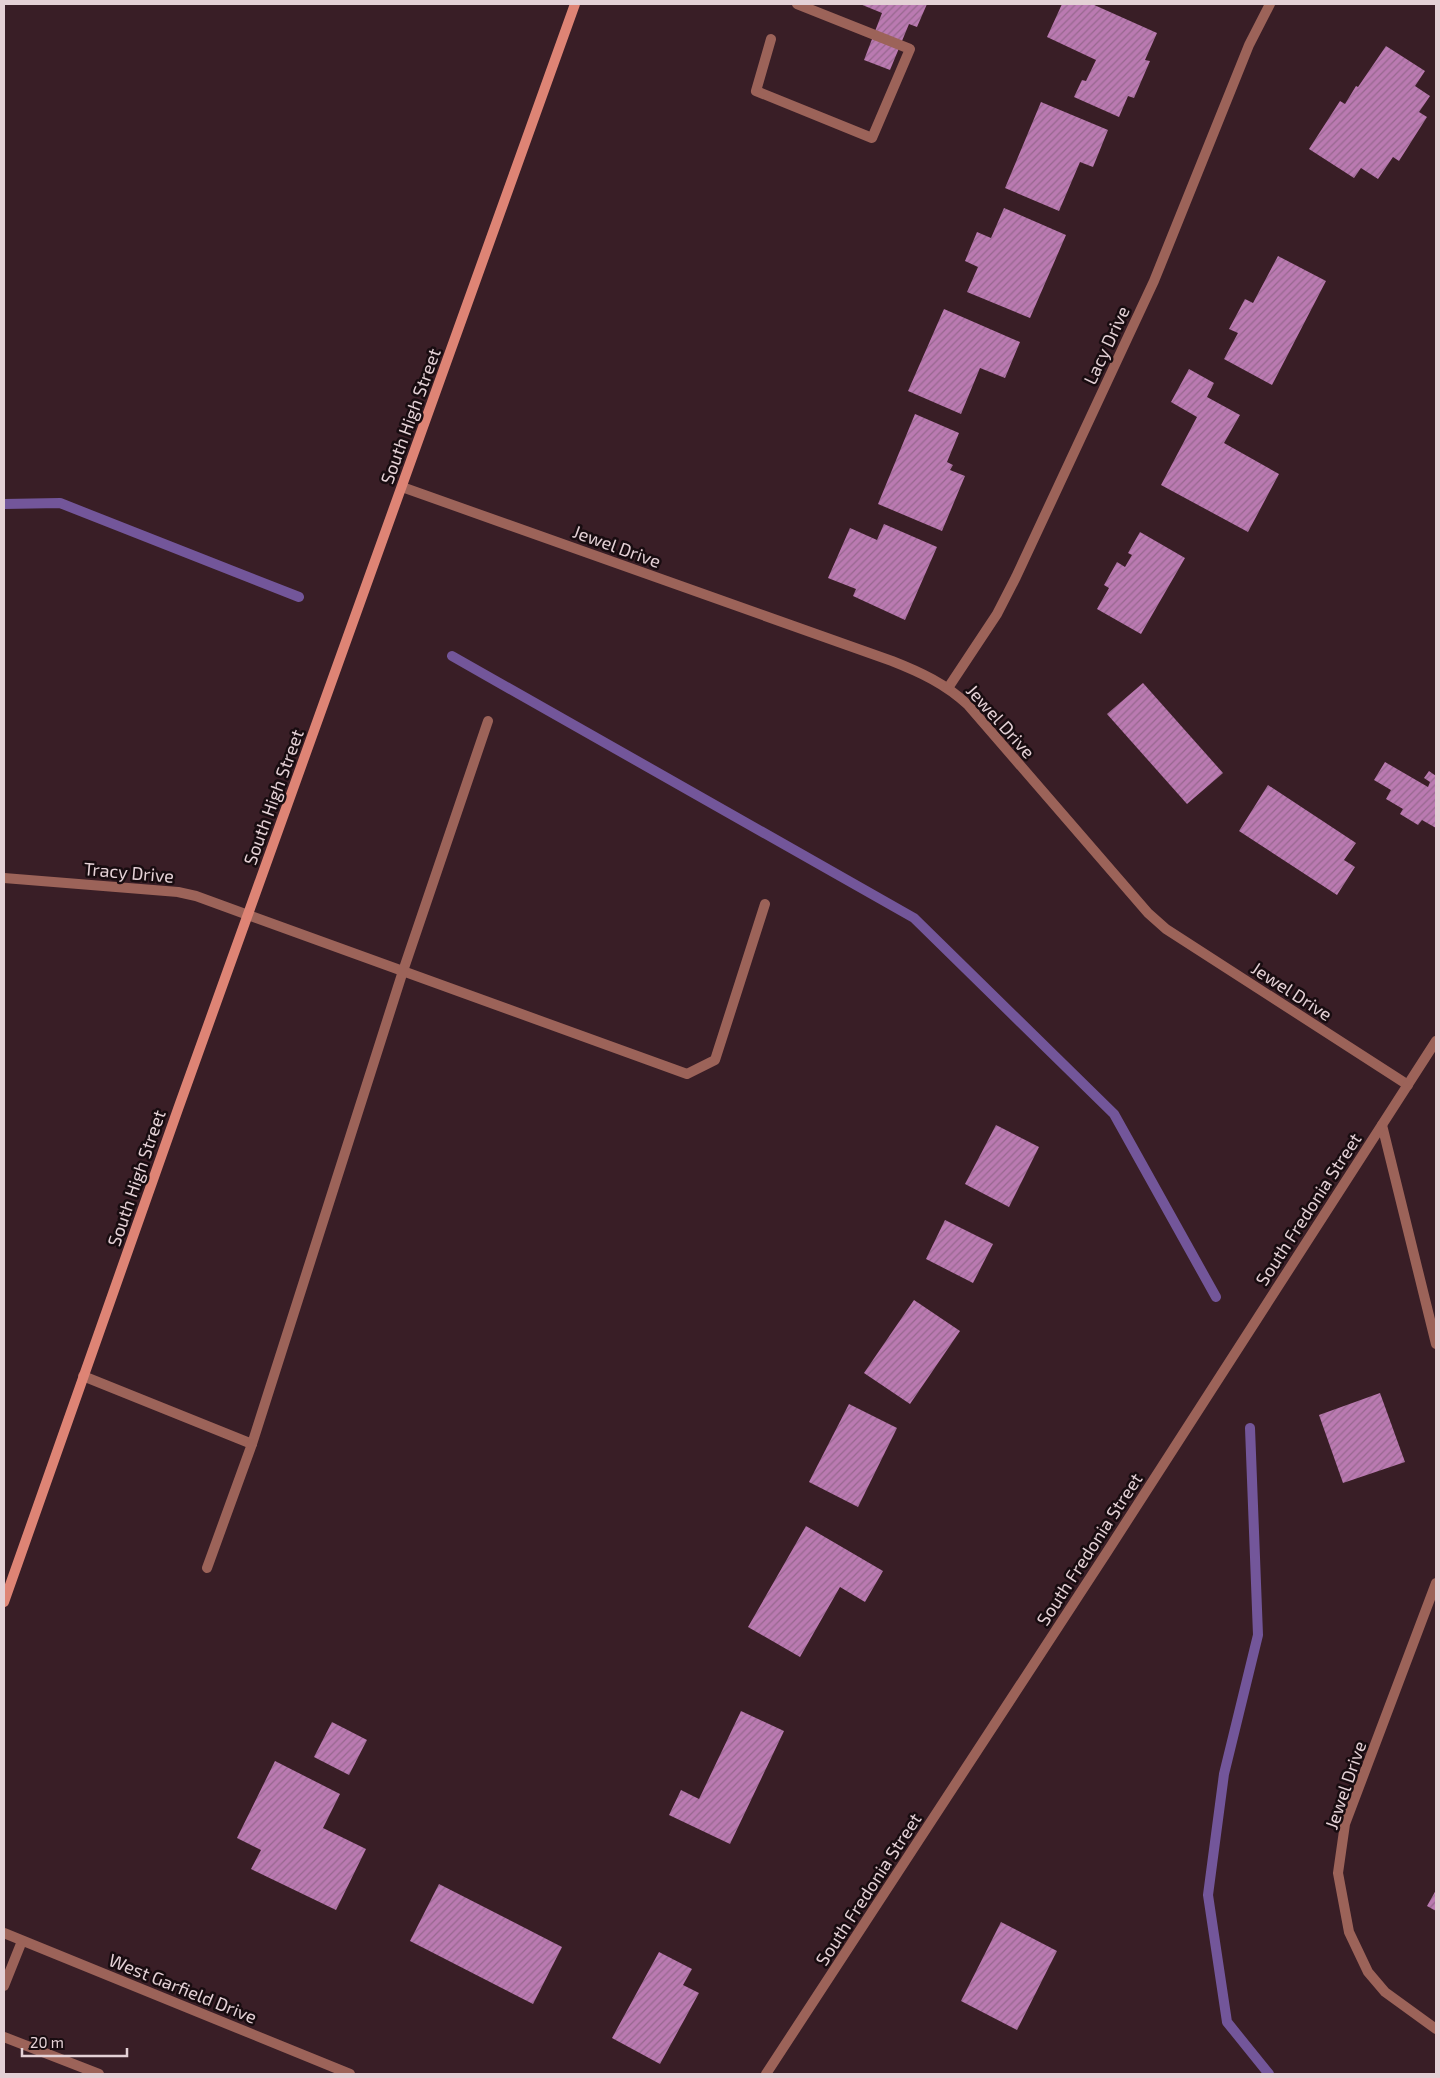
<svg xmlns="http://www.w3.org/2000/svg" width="1440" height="2078" viewBox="0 0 1440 2078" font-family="'Exo 2',sans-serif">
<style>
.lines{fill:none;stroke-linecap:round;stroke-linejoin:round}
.stream{stroke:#73569a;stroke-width:10}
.building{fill:url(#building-hatch)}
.service{stroke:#9c6359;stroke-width:10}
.minor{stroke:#9c6359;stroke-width:10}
.tertiary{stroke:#9c6359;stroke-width:10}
.secondary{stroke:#de8475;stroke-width:10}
.labels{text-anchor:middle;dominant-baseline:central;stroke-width:5;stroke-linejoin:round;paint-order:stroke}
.street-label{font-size:18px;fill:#e4d1d6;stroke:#180c10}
</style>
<defs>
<pattern id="building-hatch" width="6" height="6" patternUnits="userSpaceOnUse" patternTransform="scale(1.25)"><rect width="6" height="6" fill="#ba7ab1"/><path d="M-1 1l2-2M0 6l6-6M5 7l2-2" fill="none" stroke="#97688f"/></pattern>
</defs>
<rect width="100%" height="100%" fill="#391e26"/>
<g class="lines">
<g class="stream">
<polyline points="4,504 60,503 299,597"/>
<polyline points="452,656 914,918 1114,1114 1216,1297"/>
<polyline points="1250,1428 1258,1635 1224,1774 1208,1895 1227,2022 1269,2074"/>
</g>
</g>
<g class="building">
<polygon points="860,4 927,4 917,27 909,24 890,70 864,60 882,13"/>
<polygon points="1062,4 1092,4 1157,33 1145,60 1150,61 1134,98 1128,96 1119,117 1074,97 1082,80 1086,81 1096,60 1047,37"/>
<polygon points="1386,46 1425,71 1415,86 1430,96 1419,112 1427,117 1399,161 1393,157 1378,179 1361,168 1354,178 1309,149 1340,101 1345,104 1356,86 1358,87"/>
<polygon points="1041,102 1108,130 1093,167 1080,162 1059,211 1005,188"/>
<polygon points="1004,208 1066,235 1030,318 967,292 978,267 965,261 977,232 991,238"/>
<polygon points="1278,256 1326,281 1272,385 1224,359 1238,333 1229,329 1245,299 1253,303"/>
<polygon points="944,309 1020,342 1005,378 980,368 961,414 908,391"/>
<polygon points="1189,369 1214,383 1207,397 1240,415 1224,443 1279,474 1248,532 1161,485 1197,417 1171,402"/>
<polygon points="915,414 959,433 947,462 953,465 950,470 965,476 942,531 878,504"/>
<polygon points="884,524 937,547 905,620 853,596 856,589 828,578 850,528 877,540"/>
<polygon points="1140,532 1185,558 1141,634 1097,609 1109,588 1104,585 1117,562 1125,567 1132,555 1128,553"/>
<polygon points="1143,683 1223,773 1187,804 1107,714"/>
<polygon points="1385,762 1428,787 1430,782 1424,778 1429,771 1436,776 1436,828 1422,820 1418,825 1400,814 1403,809 1386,799 1391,790 1374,780"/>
<polygon points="1268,785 1356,843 1344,860 1355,867 1337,895 1239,831"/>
<polygon points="996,1125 1039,1147 1009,1207 965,1184"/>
<polygon points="945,1220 993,1244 973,1283 926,1259"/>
<polygon points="914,1300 960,1331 910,1404 864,1373"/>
<polygon points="1380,1393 1405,1462 1343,1483 1319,1415"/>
<polygon points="849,1404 897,1428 858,1507 809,1482"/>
<polygon points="806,1526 883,1571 865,1602 840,1587 800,1657 748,1627"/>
<polygon points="741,1711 784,1731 730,1844 669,1815 681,1790 699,1799"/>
<polygon points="332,1722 367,1740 349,1775 314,1757"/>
<polygon points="275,1761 340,1794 323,1828 366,1849 336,1910 251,1869 261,1850 237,1838"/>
<polygon points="439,1884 562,1947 533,2004 410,1941"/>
<polygon points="1436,1890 1436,1911 1427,1906"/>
<polygon points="1001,1922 1057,1951 1017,2030 961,2001"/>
<polygon points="659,1952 692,1969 683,1985 699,1993 660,2064 612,2038"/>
</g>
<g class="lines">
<g class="service">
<polyline points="771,39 756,91 872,138 910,49 797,4"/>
<polyline points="248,915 687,1074 715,1060 765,904"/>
<polyline points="83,1376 252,1444 403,971 488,721"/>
<polyline points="207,1568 252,1444"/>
<polyline points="4,1986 22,1941"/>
<polyline points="4,2037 99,2074"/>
</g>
<g class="minor">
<path d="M402,487l490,174c28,11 54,23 76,44l180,208 18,16 242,156"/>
<polyline points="948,688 997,614 1016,577 1154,281 1249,45 1270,4"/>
<polyline points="4,878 178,892 196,896 248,915"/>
<polyline points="1382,1125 1436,1344"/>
<polyline points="1436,1583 1345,1824 1338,1873 1349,1932 1368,1972 1385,1992 1436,2029"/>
<polyline points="766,2074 1107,1552 1436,1041"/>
</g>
<polyline class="tertiary" points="4,1933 350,2074"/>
<polyline class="secondary" points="4,1602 178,1109 575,4"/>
</g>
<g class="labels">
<g class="street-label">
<text transform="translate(1106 345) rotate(-65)">Lacy Drive</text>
<text transform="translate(410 416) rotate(-70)">South High Street</text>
<text transform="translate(617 546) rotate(20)">Jewel Drive</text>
<text transform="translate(1001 721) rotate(48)">Jewel Drive</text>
<text transform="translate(273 797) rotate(-70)">South High Street</text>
<text transform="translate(129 872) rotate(5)">Tracy Drive</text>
<text transform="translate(1292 991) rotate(33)">Jewel Drive</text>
<text transform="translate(136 1178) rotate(-71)">South High Street</text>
<text transform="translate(1308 1209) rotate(-57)">South Fredonia Street</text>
<text transform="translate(1089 1549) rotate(-57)">South Fredonia Street</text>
<text transform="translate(1345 1785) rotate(-71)">Jewel Drive</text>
<text transform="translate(868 1889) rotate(-57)">South Fredonia Street</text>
<text transform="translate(183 1988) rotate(22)">West Garfield Drive</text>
</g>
</g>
<rect width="1440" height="2078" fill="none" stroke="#e4d1d6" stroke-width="10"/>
<path d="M22 2048v8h105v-8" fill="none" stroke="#e4d1d6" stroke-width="2.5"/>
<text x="30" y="2048" font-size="15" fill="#e4d1d6" stroke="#180c10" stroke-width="4" paint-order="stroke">20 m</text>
</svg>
